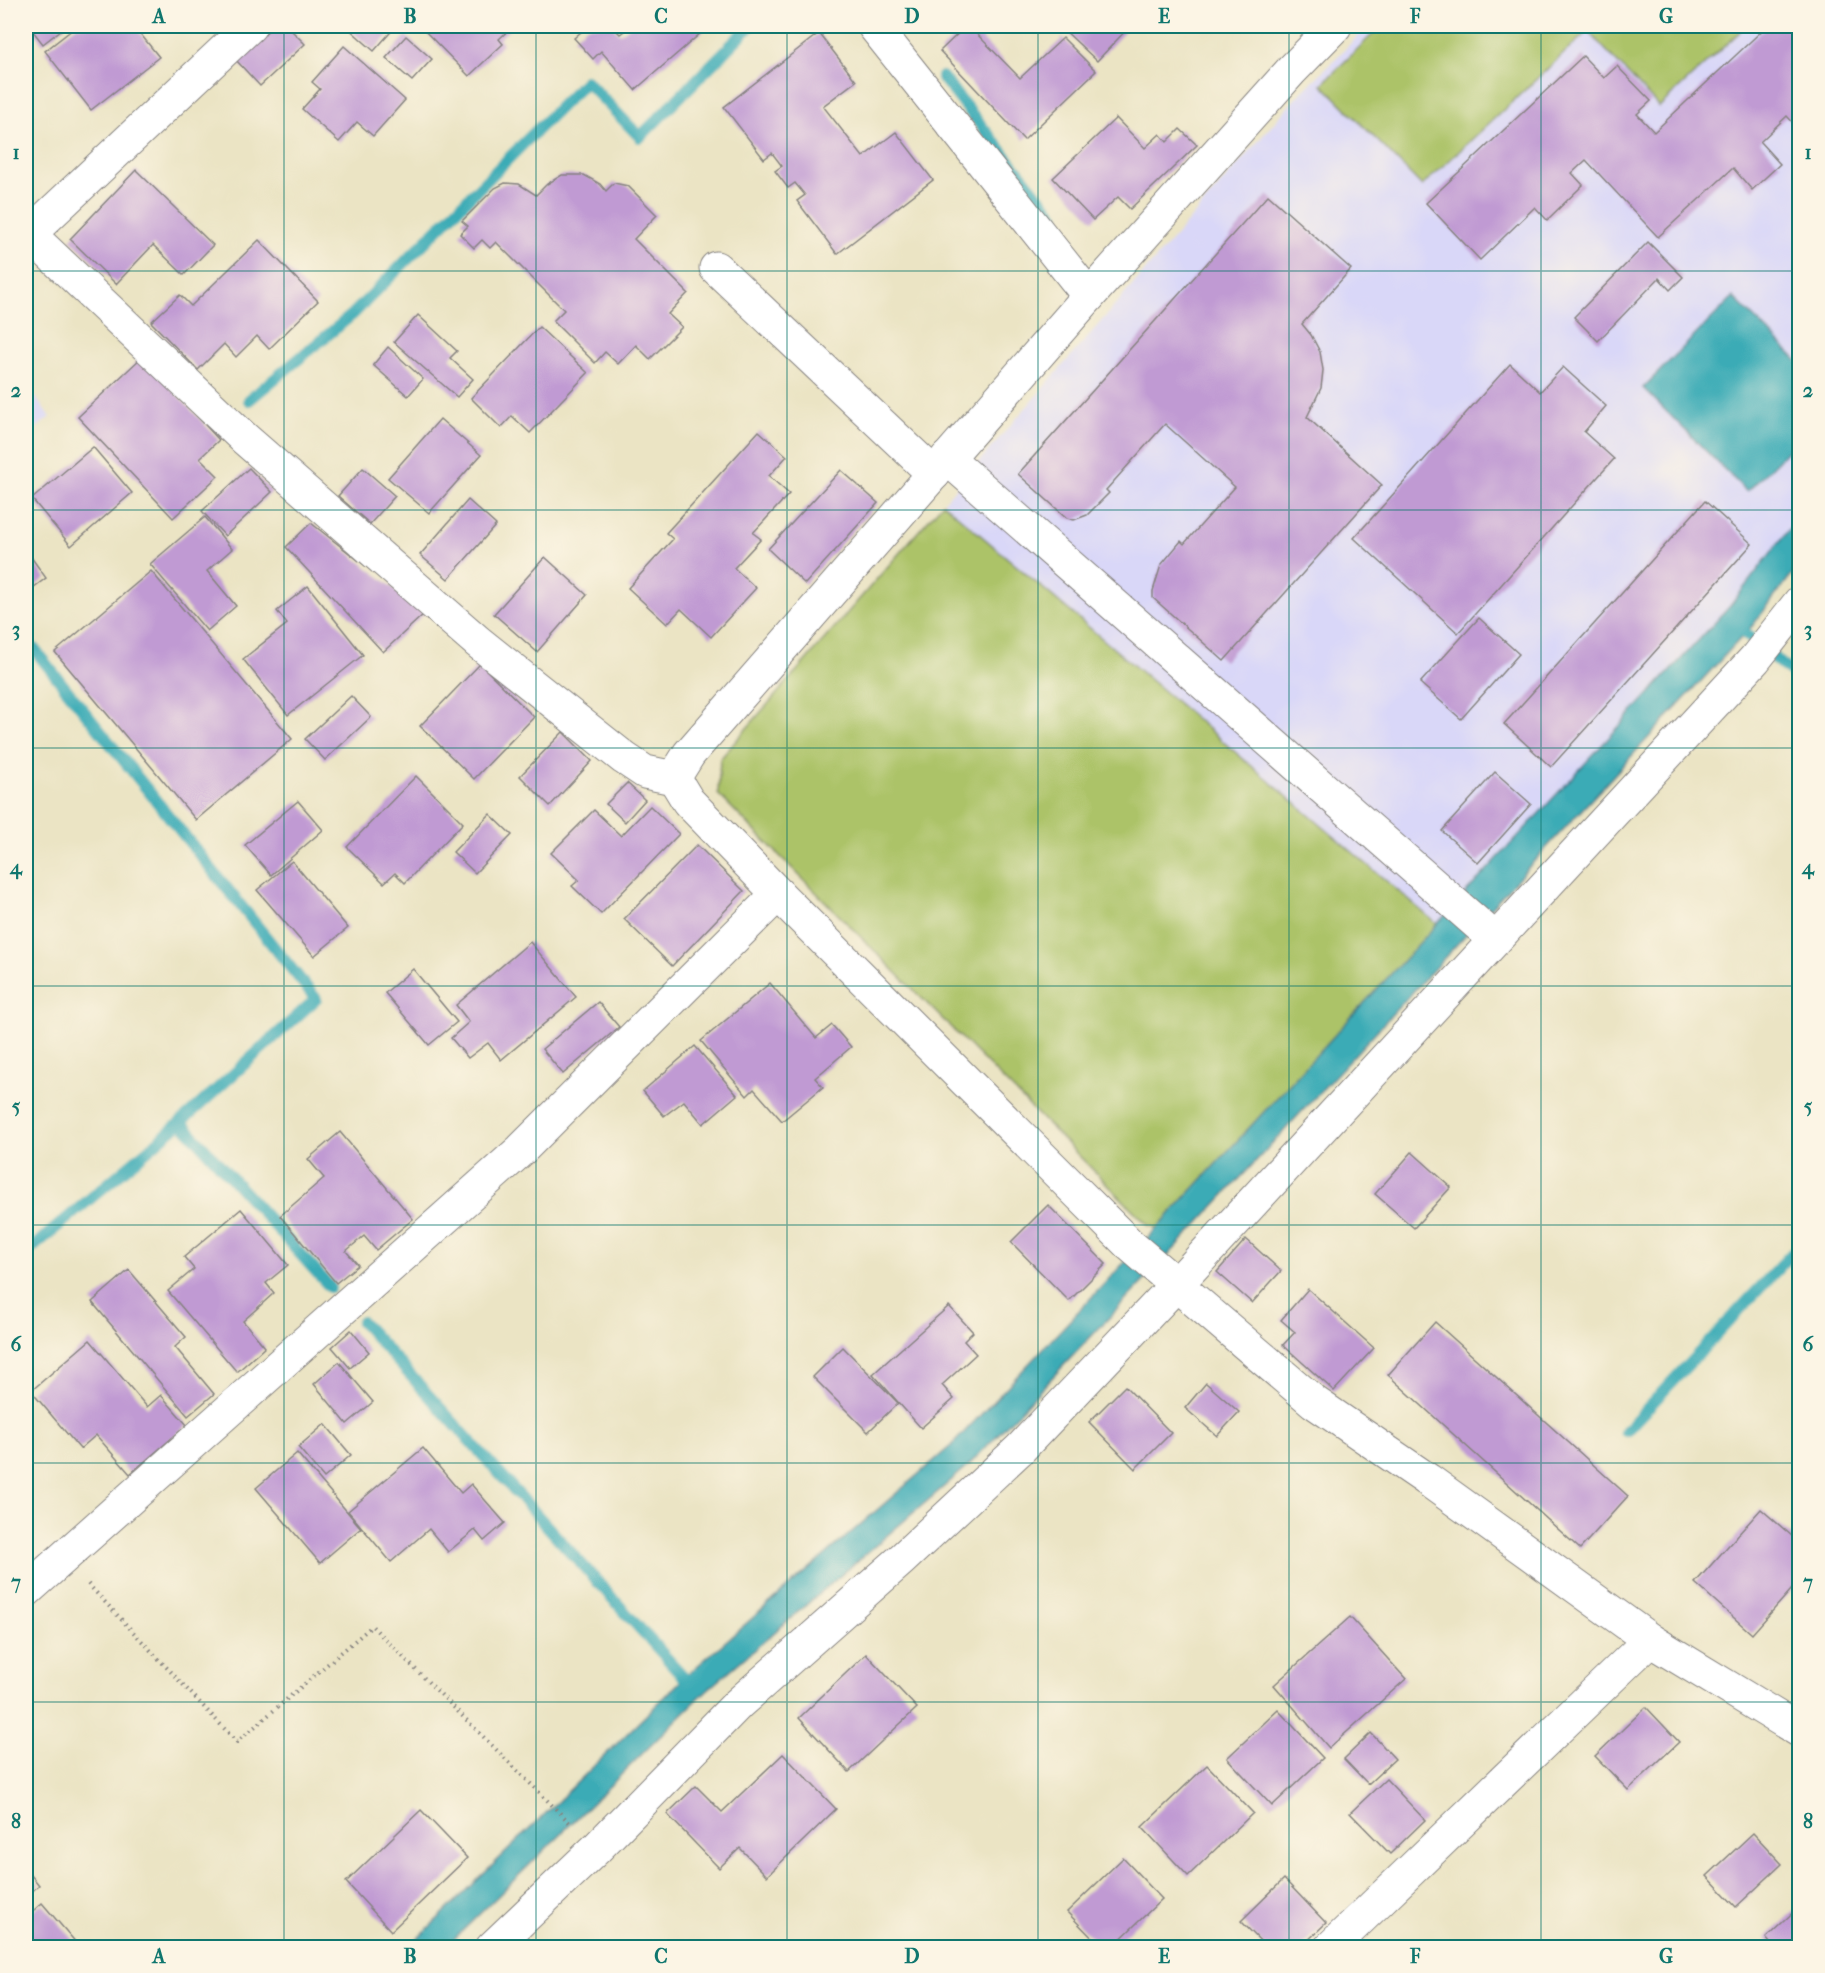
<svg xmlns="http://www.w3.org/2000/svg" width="1825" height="1973" viewBox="0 0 1825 1973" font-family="'IM FELL French Canon',serif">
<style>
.built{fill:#d9d7f8}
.green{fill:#acc368;stroke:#677252;stroke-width:1.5}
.water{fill:#3aabb6;stroke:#2e6678;stroke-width:1.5}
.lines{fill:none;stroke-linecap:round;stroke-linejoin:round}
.stream{stroke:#3aabb6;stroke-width:12}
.building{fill:#c09ad3}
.minor-casing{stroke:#868380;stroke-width:35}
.path{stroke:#868380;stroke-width:4;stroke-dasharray:1.5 4.5;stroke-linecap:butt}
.minor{stroke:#fff;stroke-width:33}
.grid{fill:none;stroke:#0f766e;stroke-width:1.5;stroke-opacity:0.55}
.neatline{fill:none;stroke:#0f766e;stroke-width:2}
.grid-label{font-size:20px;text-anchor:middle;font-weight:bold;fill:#0f766e}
</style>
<rect width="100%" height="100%" fill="#fcf5e5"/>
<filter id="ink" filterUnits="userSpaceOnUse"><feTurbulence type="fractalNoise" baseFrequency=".0167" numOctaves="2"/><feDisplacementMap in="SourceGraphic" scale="12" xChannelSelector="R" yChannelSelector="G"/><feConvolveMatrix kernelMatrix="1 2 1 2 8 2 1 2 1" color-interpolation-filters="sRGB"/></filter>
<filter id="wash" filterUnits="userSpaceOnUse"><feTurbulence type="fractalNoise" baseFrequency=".008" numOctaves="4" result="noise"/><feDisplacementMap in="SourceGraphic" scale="24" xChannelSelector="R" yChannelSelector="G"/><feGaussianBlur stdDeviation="1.35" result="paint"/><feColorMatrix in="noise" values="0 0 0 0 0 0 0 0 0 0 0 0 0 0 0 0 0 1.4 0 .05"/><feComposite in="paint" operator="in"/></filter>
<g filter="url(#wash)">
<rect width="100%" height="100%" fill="#ebe4c4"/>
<g class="built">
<polygon points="1368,26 1799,26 1799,516 1730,606 1157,1228 1148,1225 718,794 720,759 1294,100"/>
<polygon points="26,384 50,417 26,437"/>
</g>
<g class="green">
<polygon points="1381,26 1746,26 1659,107 1588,31 1422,186 1322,84"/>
<polygon points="943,503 1437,924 1157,1228 1148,1225 718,794 720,759"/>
</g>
<g class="water">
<polygon points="1733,297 1799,362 1799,439 1747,492 1643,388"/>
<polygon points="1799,516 1799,565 1753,625 1180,1243 968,1466 706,1691 446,1947 408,1948 688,1674 952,1445 1157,1228 1730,606"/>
</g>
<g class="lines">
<g class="stream">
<polyline points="900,26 901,27"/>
<polyline points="942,77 1054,216"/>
<polyline points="249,400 353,314 586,81 640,137 750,26"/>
<polyline points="1734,624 1800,680"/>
<polyline points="34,649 316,999 181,1122 330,1287"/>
<polyline points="26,1253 181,1122"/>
<polyline points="362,1322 692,1686"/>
<polyline points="1626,1431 1800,1245"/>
</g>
</g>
<g id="blocks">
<g class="building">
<polygon points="29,26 66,26 43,44"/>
<polygon points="77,26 134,26 159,57 91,110 45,51"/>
<polygon points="273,26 287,26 305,44 260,86 236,60"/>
<polygon points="346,26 396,26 374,51"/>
<polygon points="420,26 513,26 499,39 503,44 469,76"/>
<polygon points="588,26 612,26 620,34 631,26 709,26 635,90 601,51 593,59 574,38"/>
<polygon points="966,26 969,26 1020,78 1063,38 1096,71 1024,140 940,51"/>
<polygon points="1060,26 1130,26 1097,61"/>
<polygon points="1767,26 1800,26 1800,130 1787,116 1760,142 1780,164 1752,190 1733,168 1658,237 1586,160 1572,173 1583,185 1547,220 1535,207 1480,260 1426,203 1583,56 1604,78 1617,66 1651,101 1637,114 1654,132"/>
<polygon points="819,33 856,81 823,106 863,157 896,132 933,180 837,254 797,201 805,195 795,183 788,188 775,171 782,166 772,153 764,159 724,107"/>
<polygon points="406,36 432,59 412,81 386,58"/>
<polygon points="344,46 405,100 373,136 357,122 339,142 302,109 320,89 312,82"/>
<polygon points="1116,118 1145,148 1160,134 1167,142 1180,129 1197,145 1130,209 1118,197 1093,220 1053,178"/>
<polygon points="136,170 213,245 184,275 153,245 116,284 70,239"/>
<polygon points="562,175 584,175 600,184 606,191 614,183 628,186 657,215 634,239 688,293 668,314 682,327 650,359 636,345 618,364 605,352 595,363 553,321 564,310 496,242 490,248 482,240 474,248 460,234 468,226 462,221 495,188 505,183 519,184 536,195 547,184"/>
<polygon points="1268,195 1351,269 1302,324 1311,335 1320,352 1323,370 1321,388 1307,417 1382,485 1224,661 1153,598 1153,591 1161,565 1181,541 1184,544 1235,487 1165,424 1106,490 1109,493 1087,515 1074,520 1067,518 1018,474"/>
<polygon points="259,240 318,301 269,349 257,336 236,357 224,344 198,370 151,322 180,295 191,306"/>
<polygon points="1648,242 1683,277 1670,290 1659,278 1598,341 1574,317"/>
<polygon points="418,315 457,351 450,358 473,379 457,397 394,342"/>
<polygon points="539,327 588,373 530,433 512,416 501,428 471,398"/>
<polygon points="388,347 423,379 408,396 373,365"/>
<polygon points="142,357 219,440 200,458 218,476 173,518 78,417"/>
<polygon points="1510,364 1540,392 1563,367 1606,406 1584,432 1614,459 1458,633 1354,538"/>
<polygon points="440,419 481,455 429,513 388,478"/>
<polygon points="759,431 787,456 769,476 789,494 753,533 761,539 734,568 756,588 711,637 681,609 667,624 628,588 673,539 666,533"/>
<polygon points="93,447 132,493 71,546 32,499"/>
<polygon points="249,468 272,492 225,536 202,511"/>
<polygon points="363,468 395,496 370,524 338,496"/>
<polygon points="841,470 878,503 805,584 768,549"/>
<polygon points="468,500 496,525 448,579 420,555"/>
<polygon points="1705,501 1752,544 1551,767 1504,724"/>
<polygon points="205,517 232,549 207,571 236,606 207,631 150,564"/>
<polygon points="311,523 425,613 383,652 286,547"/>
<polygon points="26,550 46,578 26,593"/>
<polygon points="545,557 587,595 537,652 494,614"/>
<polygon points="151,571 292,739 196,820 55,652"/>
<polygon points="308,586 363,655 288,715 243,659 287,624 277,611"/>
<polygon points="1479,618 1519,654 1461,719 1420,683"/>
<polygon points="480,664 534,717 474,779 420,726"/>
<polygon points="351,696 371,717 325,760 305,739"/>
<polygon points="563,732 592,761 550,806 520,776"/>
<polygon points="1495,772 1531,804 1478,863 1442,831"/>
<polygon points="416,776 463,823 405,883 395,873 384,883 347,847"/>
<polygon points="627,783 645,800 625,822 606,804"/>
<polygon points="298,801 323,830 271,875 245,845"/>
<polygon points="650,806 679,834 601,914 572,886 579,880 551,853 594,810 621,836"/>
<polygon points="490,814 512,835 475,873 453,852"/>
<polygon points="697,845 744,891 672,966 624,919"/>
<polygon points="292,861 348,928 314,956 257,890"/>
<polygon points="530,942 576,997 501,1060 488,1043 468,1058 451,1038 469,1022 456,1005"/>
<polygon points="413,969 457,1022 429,1045 385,993"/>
<polygon points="770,983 816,1038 832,1025 851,1047 815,1078 823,1087 782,1121 754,1089 747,1096 701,1041"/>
<polygon points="598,1002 619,1027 563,1074 542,1049"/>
<polygon points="695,1046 737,1095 703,1124 684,1101 664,1116 643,1091"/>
<polygon points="340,1132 413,1219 376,1250 364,1236 346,1251 358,1265 336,1283 280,1216 324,1178 308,1159"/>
<polygon points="1412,1152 1451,1187 1414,1228 1375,1194"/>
<polygon points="1048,1205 1106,1264 1069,1301 1011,1242"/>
<polygon points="241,1209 288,1265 266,1283 274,1293 243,1321 265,1347 237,1372 168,1291 194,1269 184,1257"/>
<polygon points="1246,1239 1281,1271 1252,1303 1217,1272"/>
<polygon points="129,1270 186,1337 175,1347 214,1394 188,1416 92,1302"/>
<polygon points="1308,1289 1374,1348 1334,1391 1283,1345 1295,1332 1281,1320"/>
<polygon points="949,1306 973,1332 964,1341 976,1354 942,1385 954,1399 921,1428 873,1374"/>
<polygon points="1435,1322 1628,1496 1580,1549 1388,1375"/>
<polygon points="351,1330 369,1352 350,1368 332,1347"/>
<polygon points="90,1340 147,1407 161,1395 187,1425 130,1474 96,1435 80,1449 31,1391"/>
<polygon points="843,1347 898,1403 868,1432 813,1377"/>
<polygon points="339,1362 373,1402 347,1424 314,1384"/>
<polygon points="1206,1383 1239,1412 1217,1436 1185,1408"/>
<polygon points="1125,1386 1171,1433 1135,1469 1089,1422"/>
<polygon points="325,1424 351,1455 324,1478 298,1447"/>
<polygon points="423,1448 461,1493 471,1484 505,1523 484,1541 475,1530 448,1552 429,1529 391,1562 348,1511"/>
<polygon points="297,1453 361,1528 320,1563 256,1488"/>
<polygon points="1761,1509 1800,1543 1800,1580 1752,1634 1695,1583"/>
<polygon points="1350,1617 1406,1679 1329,1748 1274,1685"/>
<polygon points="866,1654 917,1708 849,1772 799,1718"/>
<polygon points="1646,1707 1679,1742 1628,1790 1595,1756"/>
<polygon points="1278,1710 1323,1758 1272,1806 1227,1758"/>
<polygon points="1371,1733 1395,1759 1368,1784 1344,1759"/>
<polygon points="783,1754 836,1809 767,1876 740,1848 719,1868 667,1814 696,1786 722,1812"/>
<polygon points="1207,1765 1253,1813 1188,1876 1142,1827"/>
<polygon points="1386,1779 1425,1820 1390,1854 1350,1813"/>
<polygon points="421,1810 467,1858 391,1931 346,1882"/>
<polygon points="1753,1833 1782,1864 1736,1907 1707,1876"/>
<polygon points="1123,1858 1162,1899 1111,1948 1102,1948 1067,1912"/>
<polygon points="26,1869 39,1885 26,1897"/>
<polygon points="1284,1879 1326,1923 1300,1948 1267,1948 1241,1921"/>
<polygon points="42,1903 78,1945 75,1948 26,1948 26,1917"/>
<polygon points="1800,1906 1800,1948 1774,1948 1766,1938"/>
</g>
</g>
</g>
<g filter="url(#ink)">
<use href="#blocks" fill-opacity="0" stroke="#868380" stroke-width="1.5"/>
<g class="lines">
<g class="minor-casing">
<g id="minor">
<polyline points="874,26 1089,296"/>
<polyline points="29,234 245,439 478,642 624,758 645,772 674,778 688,801 778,894 1130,1245 1314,1402 1428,1480 1650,1640 1800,1731"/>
<polyline points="26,237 250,26"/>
<polyline points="716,268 934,474"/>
<polyline points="947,458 1495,939"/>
<polyline points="674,778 689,754 1089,296 1291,71 1335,26"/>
<polyline points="26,1591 521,1150 778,894"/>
<polyline points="492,1948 597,1848 738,1704 900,1561 1020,1449 1176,1285 1755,659 1800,602"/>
<polyline points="1330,1948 1650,1640"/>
</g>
</g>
<polyline class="path" points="88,1584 237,1742 372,1626 570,1823"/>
<use href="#minor" class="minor"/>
</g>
</g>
<path class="grid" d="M284,26v1922M536,26v1922M787,26v1922M1038,26v1922M1289,26v1922M1541,26v1922M26,271h1774M26,510h1774M26,748h1774M26,986h1774M26,1225h1774M26,1463h1774M26,1702h1774"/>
<rect width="1825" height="1973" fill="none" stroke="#fcf5e5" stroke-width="66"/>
<rect x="33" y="33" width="1759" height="1907" class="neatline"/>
<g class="grid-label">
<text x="159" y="23">A</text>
<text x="410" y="23">B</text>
<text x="661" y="23">C</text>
<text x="912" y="23">D</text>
<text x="1164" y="23">E</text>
<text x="1415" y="23">F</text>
<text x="1666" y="23">G</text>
<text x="16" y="159">1</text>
<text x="1808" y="159">1</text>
<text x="16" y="397">2</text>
<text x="1808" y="397">2</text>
<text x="16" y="636">3</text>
<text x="1808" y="636">3</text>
<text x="16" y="874">4</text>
<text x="1808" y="874">4</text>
<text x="16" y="1113">5</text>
<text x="1808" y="1113">5</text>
<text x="16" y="1351">6</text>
<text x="1808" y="1351">6</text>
<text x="16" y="1589">7</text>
<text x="1808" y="1589">7</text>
<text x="16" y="1828">8</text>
<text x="1808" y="1828">8</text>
<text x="159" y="1963">A</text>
<text x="410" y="1963">B</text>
<text x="661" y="1963">C</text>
<text x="912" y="1963">D</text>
<text x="1164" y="1963">E</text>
<text x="1415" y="1963">F</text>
<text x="1666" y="1963">G</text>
</g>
</svg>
